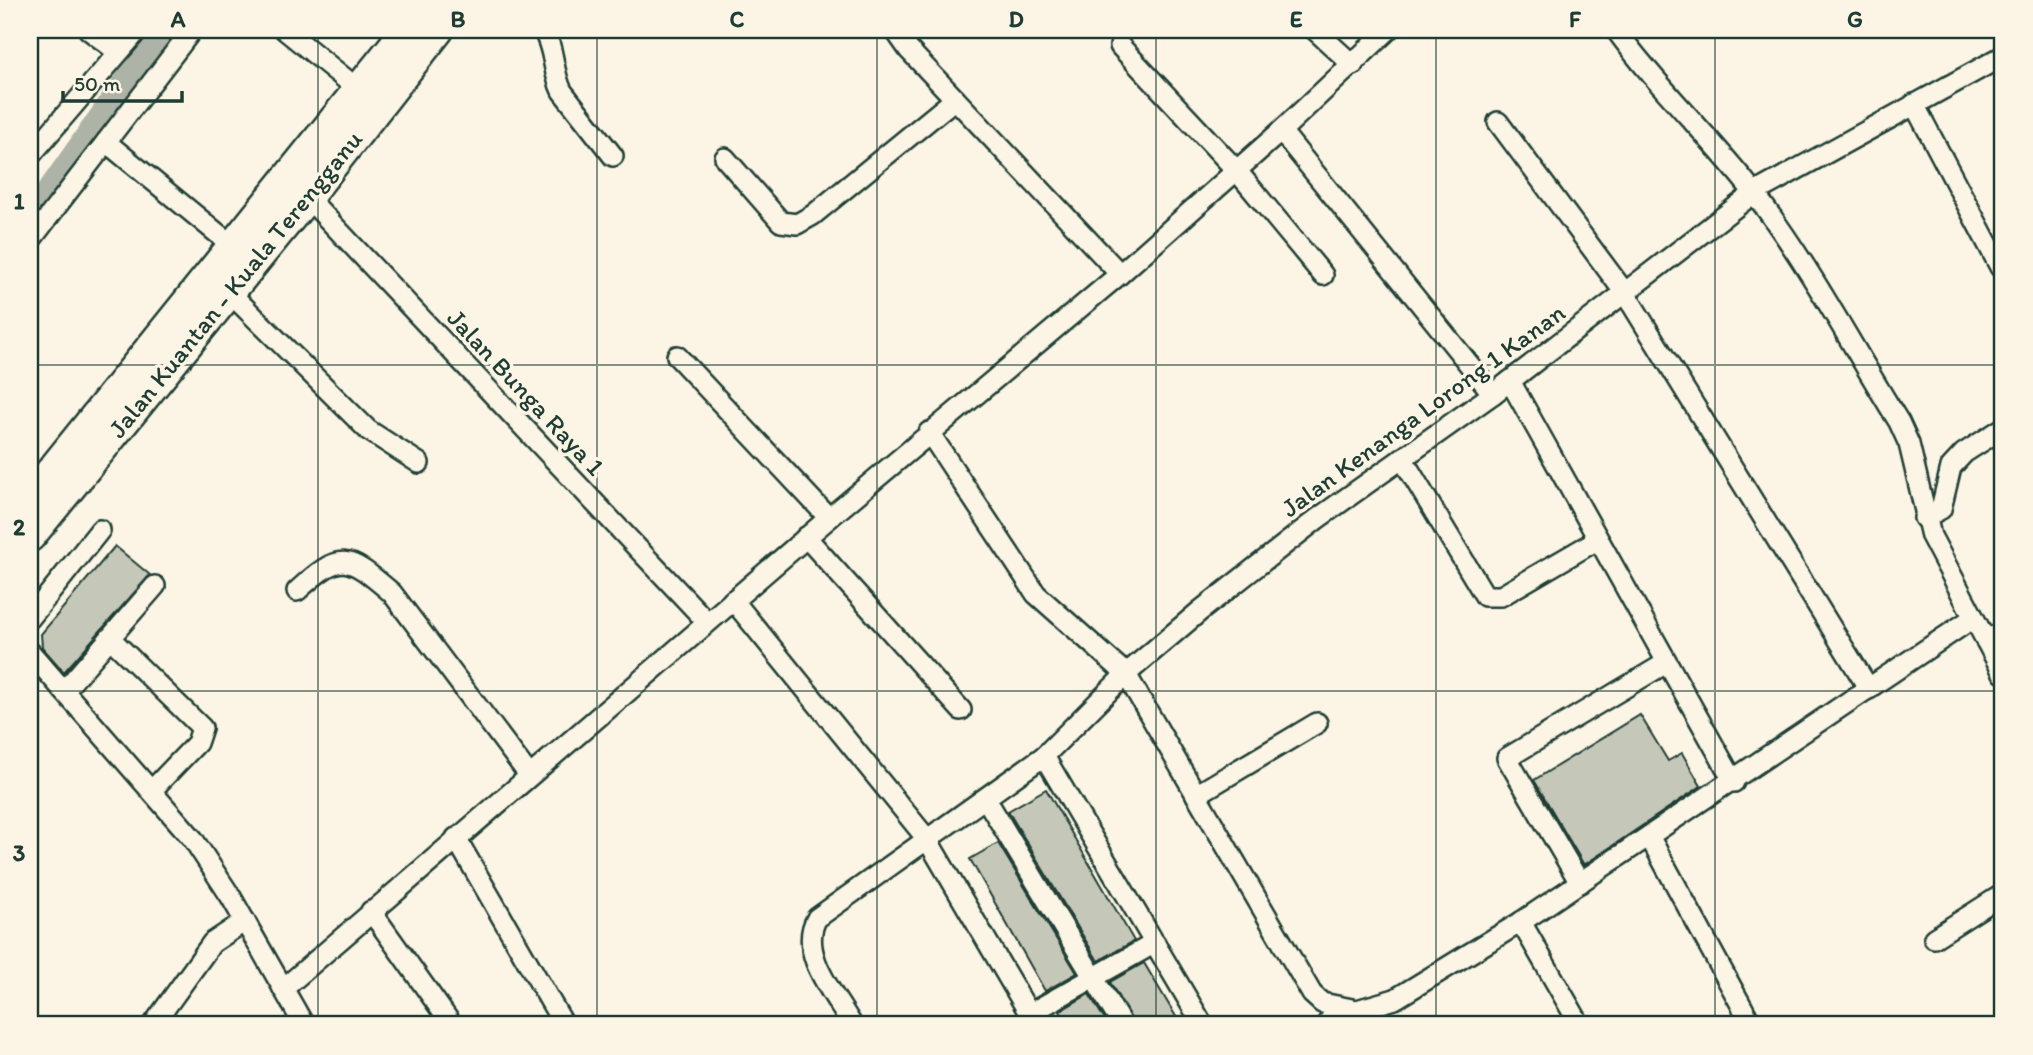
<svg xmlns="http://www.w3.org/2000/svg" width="2033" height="1055" viewBox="0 0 2033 1055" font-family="Itim,sans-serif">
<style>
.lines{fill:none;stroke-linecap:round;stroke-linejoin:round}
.river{stroke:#aeb3a7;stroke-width:28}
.building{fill:#c5c7b9;stroke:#1f3d34;stroke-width:2}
.minor-casing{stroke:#1f3d34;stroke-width:24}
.highway-casing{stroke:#1f3d34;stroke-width:35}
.minor{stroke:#fcf5e5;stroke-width:19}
.highway{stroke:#fcf5e5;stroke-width:30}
.grid{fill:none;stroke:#1f3d34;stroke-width:2;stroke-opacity:0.55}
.labels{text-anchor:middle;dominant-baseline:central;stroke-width:7;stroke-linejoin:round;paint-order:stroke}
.street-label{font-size:26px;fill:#1f3d34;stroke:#fcf5e5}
.neatline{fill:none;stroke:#1f3d34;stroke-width:2.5}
.grid-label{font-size:23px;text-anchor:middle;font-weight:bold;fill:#1f3d34}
</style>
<rect width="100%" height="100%" fill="#fcf5e5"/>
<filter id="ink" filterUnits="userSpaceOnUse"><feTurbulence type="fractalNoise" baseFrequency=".0143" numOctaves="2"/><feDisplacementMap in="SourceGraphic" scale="14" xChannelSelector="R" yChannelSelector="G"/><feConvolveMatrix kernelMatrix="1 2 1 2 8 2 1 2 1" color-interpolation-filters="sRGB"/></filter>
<g filter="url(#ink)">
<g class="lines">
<polyline class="river" points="30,221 164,30"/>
</g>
<g class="building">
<polygon points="115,546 150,575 64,672 42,647 41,634"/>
<polygon points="1640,715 1668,761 1682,753 1701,786 1584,865 1534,780"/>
<polygon points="1046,789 1134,941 1098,961 1008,811"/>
<polygon points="998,843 1077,973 1045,991 970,859"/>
<polygon points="1144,963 1181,1025 1134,1025 1110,982"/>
<polygon points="1089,994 1108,1025 1068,1025 1060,1011"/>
</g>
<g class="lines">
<g class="minor-casing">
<g id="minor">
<polyline points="89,30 118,52"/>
<polyline points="285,30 359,90"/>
<path d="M543,30c12,19 9,41 19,61l51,65"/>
<polyline points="895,30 909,50 1120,274"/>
<polyline points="1315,30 1353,65"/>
<path d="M1616,30c42,58 94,106 138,163 53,68 99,155 145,229l10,22 22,92 72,137"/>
<polyline points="1120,46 1237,171 1323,275"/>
<polyline points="1914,104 2000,267"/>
<polyline points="1498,122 1625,293 1869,689"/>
<polyline points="1281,131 1493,394"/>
<polyline points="106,142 234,247"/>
<polyline points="30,156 138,30"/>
<polyline points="725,158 781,222 797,224 813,215 955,99"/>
<polyline points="307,197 707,622"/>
<polyline points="30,241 192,30"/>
<polyline points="229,292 368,430 419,463"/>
<polyline points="677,356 829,518"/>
<polyline points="1510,381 1734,782"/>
<polyline points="929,432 1036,594 1126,674 1312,994 1322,1003 1357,1010 1395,999 1521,922 1973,618"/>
<polyline points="1402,458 1485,596 1501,596 1597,540"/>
<polyline points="1924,518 1941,509 1951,467 1964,453 2003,428"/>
<polyline points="806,537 961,710"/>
<path d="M297,591c45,-41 50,-36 95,2l137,182"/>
<polyline points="733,600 927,839 1036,1025"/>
<polyline points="30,618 100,530"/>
<polyline points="110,638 202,728 197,743 152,790"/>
<polyline points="1986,641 2003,631"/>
<polyline points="30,652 193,839 231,897 304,1025"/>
<polyline points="64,691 155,586"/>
<polyline points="1044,756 1203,1025"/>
<polyline points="1196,795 1317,723"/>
<polyline points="986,799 1122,1025"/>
<polyline points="1649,836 1752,1025"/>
<polyline points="456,838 564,1025"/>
<polyline points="1580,883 1507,758 1666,663"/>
<polyline points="371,911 452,1025"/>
<polyline points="1521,922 1580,1025"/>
<polyline points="1934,938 2003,894"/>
<polyline points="283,989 829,518 1120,274 1281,131 1388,30"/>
<polyline points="1029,1014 1155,943"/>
<polyline points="153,1025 212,943 245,921"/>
<path d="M852,1025c-17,-30 -55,-73 -35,-107l227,-162 82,-82 74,-63 117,-92 176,-125 261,-201 249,-137"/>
<polyline points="1326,1025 1339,1008"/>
</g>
</g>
<g class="highway-casing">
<g id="highway">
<polyline points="30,498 407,30"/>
<polyline points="30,536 307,197 438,30"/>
</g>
</g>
<use href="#minor" class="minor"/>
<use href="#highway" class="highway"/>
</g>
</g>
<path class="grid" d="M318,30v995M597,30v995M877,30v995M1156,30v995M1436,30v995M1715,30v995M30,365h1973M30,691h1973"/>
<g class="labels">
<g class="street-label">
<text transform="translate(235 284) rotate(-51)">Jalan Kuantan - Kuala Terengganu</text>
<text transform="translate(526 392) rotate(47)">Jalan Bunga Raya 1</text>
<text transform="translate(1423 410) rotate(-36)">Jalan Kenanga Lorong 1 Kanan</text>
</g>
</g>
<rect width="2033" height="1055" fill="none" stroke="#fcf5e5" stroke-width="77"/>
<path d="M63 91v10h119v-10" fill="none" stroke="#1f3d34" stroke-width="3.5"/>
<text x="74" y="91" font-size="21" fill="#1f3d34" stroke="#fcf5e5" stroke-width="5" paint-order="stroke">50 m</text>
<rect x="38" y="38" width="1956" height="978" class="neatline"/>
<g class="grid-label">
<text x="178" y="27">A</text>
<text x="458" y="27">B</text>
<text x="737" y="27">C</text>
<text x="1016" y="27">D</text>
<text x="1296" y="27">E</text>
<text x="1575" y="27">F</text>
<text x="1855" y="27">G</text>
<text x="19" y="209">1</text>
<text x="19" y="535">2</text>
<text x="19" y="861">3</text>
</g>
</svg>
